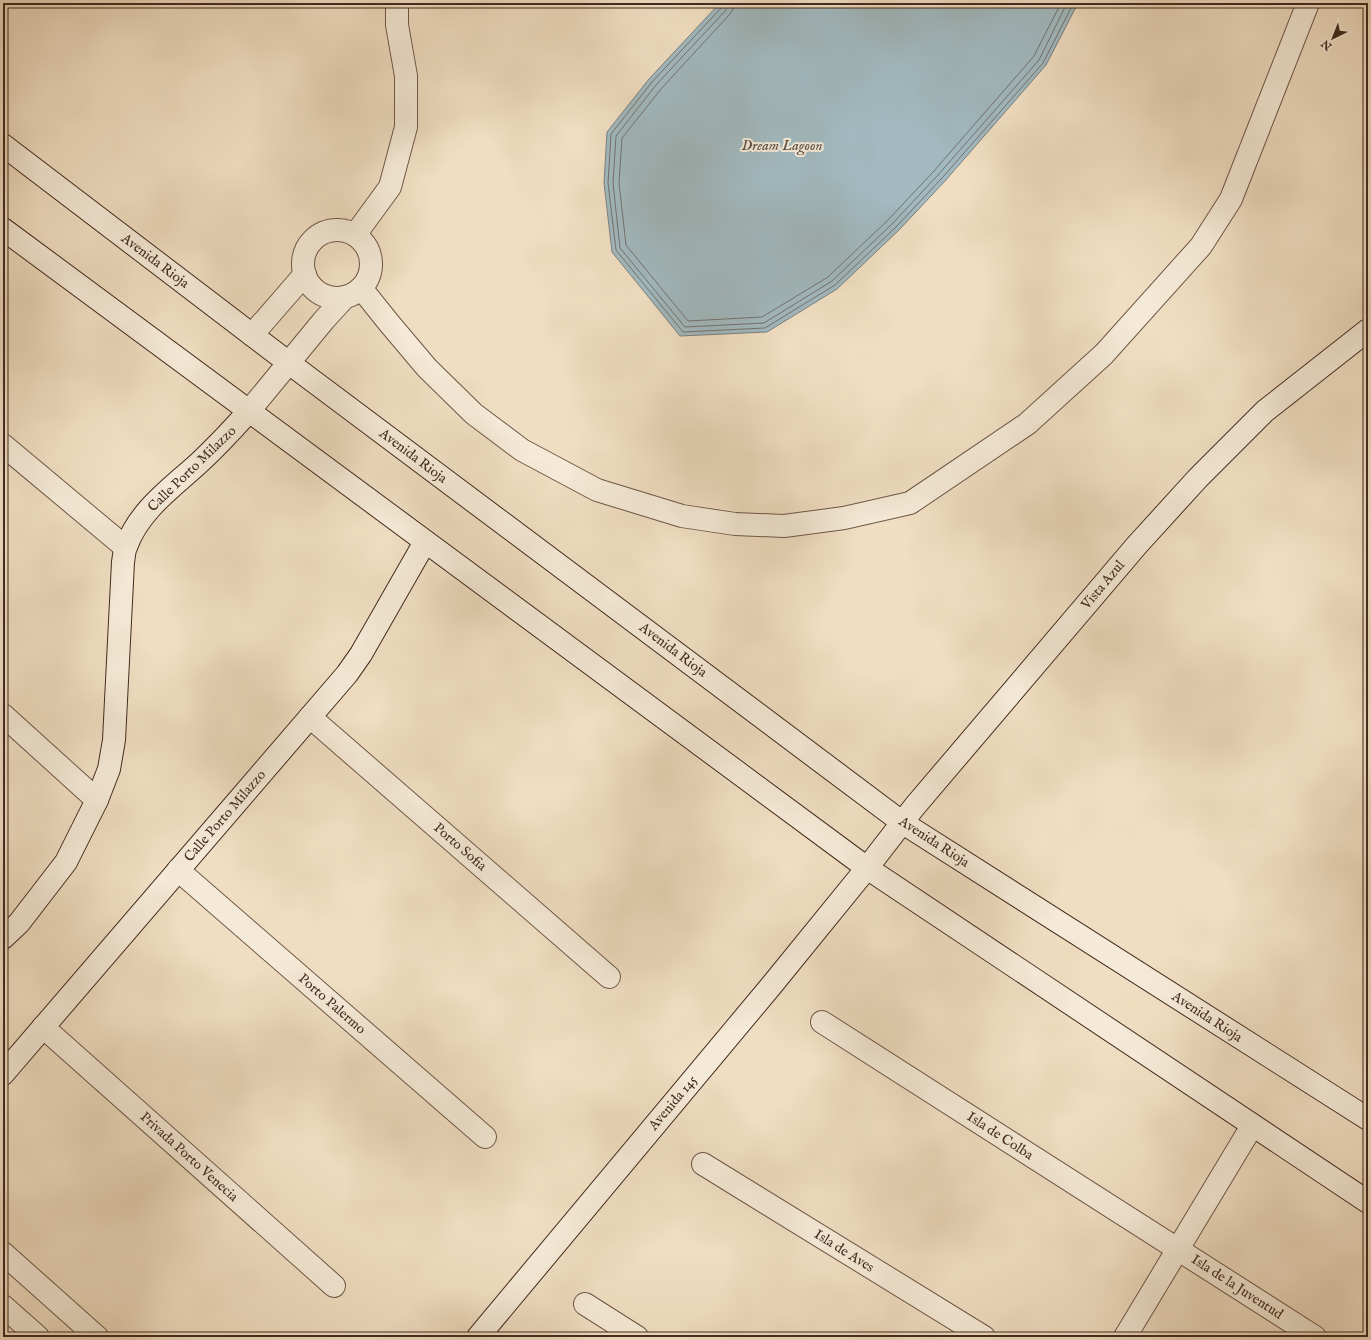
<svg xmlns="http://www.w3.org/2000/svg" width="1371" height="1340" viewBox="0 0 1371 1340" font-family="'IM FELL English',serif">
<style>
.water{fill:#a1b9bf;stroke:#7b807f}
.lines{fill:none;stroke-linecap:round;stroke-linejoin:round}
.shore{stroke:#72726f;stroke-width:1}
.street-casing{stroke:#6e5748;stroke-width:24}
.secondary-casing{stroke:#422a1f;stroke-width:24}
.street{stroke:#f5ead7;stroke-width:22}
.secondary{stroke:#f5ead7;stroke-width:22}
.labels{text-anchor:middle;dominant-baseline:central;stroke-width:4;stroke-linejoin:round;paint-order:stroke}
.street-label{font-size:14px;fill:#422a1f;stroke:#f5ead7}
.water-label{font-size:15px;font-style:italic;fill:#5a4e47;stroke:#f5ead7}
</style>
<rect width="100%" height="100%" fill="#f0dec2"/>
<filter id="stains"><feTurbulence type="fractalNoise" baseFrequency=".005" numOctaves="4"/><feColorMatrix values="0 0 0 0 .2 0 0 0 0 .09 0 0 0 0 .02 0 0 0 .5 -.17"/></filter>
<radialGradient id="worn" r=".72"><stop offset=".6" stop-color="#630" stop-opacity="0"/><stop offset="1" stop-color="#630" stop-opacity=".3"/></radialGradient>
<polygon class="water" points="720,3 1076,3 1076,7 1046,65 945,181 899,230 837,289 767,332 680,336 612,252 604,183 607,132 649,79"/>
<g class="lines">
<g class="shore">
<polyline points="723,3 722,7 652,82 611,134 608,183 616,250 683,332 765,328 835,285 896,227 942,178 1043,63 1072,6 1072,3"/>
<polyline points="728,3 726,10 656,85 616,136 613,183 620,248 685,327 764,323 832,281 892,224 938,175 1039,60 1067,3"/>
<polyline points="734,3 733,9 730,14 661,89 622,138 619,183 626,245 688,321 762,317 828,277 888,220 934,171 1034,56 1061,3"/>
</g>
<g class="street-casing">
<g id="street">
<circle cx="337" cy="264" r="34"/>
<polyline points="355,235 390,187 406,127 406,76 397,25 397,3"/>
<polyline points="361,288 389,323 427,368 474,414 522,450 597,490 682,516 735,524 784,526 844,518 910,503 1027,424 1104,354 1201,246 1231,199 1308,3"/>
<polyline points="252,335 305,274"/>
<polyline points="249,411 324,320 345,297"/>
<polyline points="3,445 125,547"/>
<polyline points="3,715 97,800"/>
<polyline points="310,717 609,977"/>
<polyline points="178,870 485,1137"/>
<polyline points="822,1022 1315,1337"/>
<polyline points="43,1027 334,1286"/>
<polyline points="703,1164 984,1337"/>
<polyline points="3,1253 97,1337"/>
<polyline points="585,1304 637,1337"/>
<polyline points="3,1306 38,1337"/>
<polyline points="1125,1337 1252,1126"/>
</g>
</g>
<g class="secondary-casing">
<g id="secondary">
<polyline points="3,145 289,363 903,823 1368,1119"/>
<polyline points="3,229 867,868 1368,1202"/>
<path d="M3,938l16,-15 47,-61 31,-62 12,-31 5,-29 9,-178c1,-5 1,-11 3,-15 13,-37 47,-60 74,-85 17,-16 33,-33 49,-51"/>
<polyline points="3,1074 347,674 361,654 425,542"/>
<polyline points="478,1337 771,986 867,868 915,806 1137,545 1198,478 1265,411 1368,330"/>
</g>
</g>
<use href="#street" class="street"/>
<use href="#secondary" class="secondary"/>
</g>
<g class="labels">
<g class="street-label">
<text transform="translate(155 261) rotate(37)">Avenida Rioja</text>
<text transform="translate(413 456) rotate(37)">Avenida Rioja</text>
<text transform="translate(192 469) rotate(-44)">Calle Porto Milazzo</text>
<text transform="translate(1103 585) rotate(-50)">Vista Azul</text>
<text transform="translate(673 650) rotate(37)">Avenida Rioja</text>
<text transform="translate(225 816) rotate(-49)">Calle Porto Milazzo</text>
<text transform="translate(934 842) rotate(33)">Avenida Rioja</text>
<text transform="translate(460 847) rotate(41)">Porto Sofia</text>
<text transform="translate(332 1004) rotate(41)">Porto Palermo</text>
<text transform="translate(1207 1017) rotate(33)">Avenida Rioja</text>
<text transform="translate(673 1103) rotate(-50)">Avenida 145</text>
<text transform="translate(1000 1136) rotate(33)">Isla de Colba</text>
<text transform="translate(189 1157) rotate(42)">Privada Porto Venecia</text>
<text transform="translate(844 1251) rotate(32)">Isla de Aves</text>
<text transform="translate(1237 1287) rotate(33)">Isla de la Juventud</text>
</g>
<g class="water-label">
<text x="782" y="145">Dream Lagoon</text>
</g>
</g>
<rect width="1371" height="1340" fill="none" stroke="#f0dec2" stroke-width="16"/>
<rect x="4" y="4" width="1363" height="1332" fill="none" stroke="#422a1f" stroke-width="2"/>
<rect x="8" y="8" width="1355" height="1324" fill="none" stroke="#422a1f"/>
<g transform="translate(1333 38) rotate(223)" stroke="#f5ead7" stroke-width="3" paint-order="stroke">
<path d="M0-3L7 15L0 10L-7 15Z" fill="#422a1f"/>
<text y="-6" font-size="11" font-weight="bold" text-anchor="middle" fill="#422a1f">N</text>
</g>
<rect width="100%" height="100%" filter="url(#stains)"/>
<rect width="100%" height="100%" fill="url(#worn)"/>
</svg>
